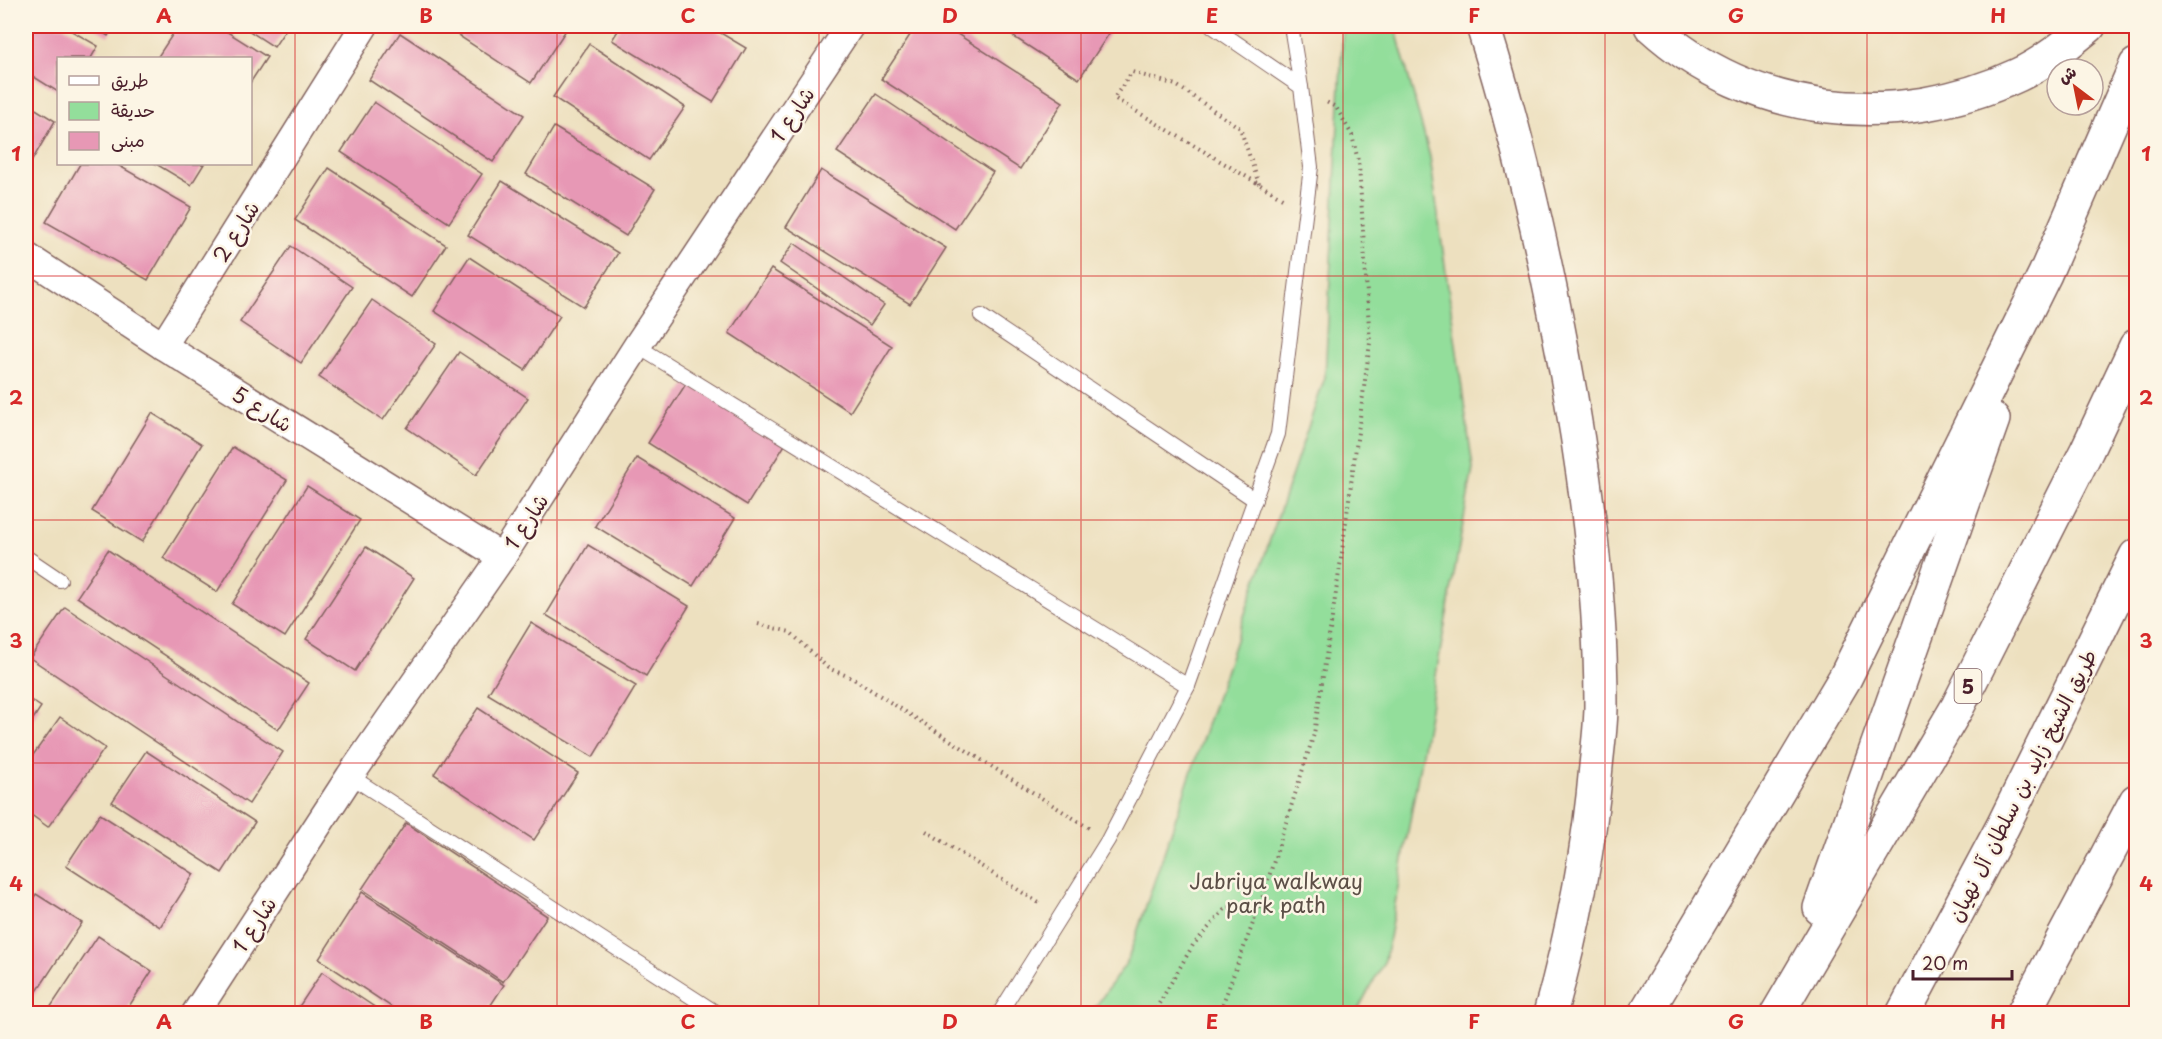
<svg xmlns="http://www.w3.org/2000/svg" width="2162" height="1039" viewBox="0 0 2162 1039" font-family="'Playpen Sans','Playpen Sans Arabic',sans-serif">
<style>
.green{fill:#93de9b;stroke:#6e7e63;stroke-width:1.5}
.building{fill:#e798b5}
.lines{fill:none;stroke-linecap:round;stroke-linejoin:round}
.service-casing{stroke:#83635f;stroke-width:16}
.minor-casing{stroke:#83635f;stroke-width:30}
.motorway-casing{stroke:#83635f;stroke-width:36}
.path{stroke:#83635f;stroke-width:4;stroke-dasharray:1.5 4.5;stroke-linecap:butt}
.service{stroke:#fff;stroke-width:14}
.minor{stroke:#fff;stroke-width:27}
.motorway{stroke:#fff;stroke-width:33}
.grid{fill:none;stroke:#d62828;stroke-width:1.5;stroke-opacity:0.55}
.labels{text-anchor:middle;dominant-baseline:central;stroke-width:5;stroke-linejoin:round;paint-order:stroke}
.shield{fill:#fcf5e5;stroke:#7f5f63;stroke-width:1.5}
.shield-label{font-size:20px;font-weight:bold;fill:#4a1f2b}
.street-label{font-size:21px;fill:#4a1f2b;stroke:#fcf5e5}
.park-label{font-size:21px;fill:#5c4f47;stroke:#fcf5e5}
.neatline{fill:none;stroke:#d62828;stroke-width:2}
.grid-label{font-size:20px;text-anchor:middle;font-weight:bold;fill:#d62828}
</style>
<rect width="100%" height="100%" fill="#fcf5e5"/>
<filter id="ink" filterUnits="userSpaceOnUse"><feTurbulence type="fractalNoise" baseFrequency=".0167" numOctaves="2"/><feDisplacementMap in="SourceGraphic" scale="12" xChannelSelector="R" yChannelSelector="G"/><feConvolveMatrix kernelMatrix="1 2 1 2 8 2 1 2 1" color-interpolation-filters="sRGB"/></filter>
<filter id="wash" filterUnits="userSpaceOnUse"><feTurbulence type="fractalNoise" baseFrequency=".008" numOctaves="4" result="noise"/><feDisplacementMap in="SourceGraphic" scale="24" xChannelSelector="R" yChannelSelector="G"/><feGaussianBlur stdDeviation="1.35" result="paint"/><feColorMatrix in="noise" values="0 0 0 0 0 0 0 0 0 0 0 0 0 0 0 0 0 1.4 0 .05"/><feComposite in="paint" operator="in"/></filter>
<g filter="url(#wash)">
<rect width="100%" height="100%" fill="#ede0bf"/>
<polygon class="green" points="1343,26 1395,26 1430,157 1473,468 1385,960 1356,1013 1091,1013 1127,962 1325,377"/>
<g id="blocks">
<g class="building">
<polygon points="26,26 63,26 98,46 91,58 58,58 58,92 26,72"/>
<polygon points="92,26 114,26 108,36"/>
<polygon points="178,26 218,26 267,57 250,83 250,58 157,58"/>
<polygon points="242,26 288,26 274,47"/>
<polygon points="444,26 559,26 566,30 531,83"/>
<polygon points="621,26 709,26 746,48 713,102 612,40"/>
<polygon points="916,26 945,26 1063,102 1020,169 881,79"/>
<polygon points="997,26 1114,26 1079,79"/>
<polygon points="400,33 524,115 493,162 369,80"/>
<polygon points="589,44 685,107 649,160 553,97"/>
<polygon points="876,94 993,172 955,229 837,152"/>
<polygon points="374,102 482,174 449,223 341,152"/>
<polygon points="26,103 55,121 26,171"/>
<polygon points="554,127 655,189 626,236 526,174"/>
<polygon points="80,164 116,164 191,207 148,280 46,222"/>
<polygon points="156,164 204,164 191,185"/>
<polygon points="329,168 446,245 412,297 295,220"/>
<polygon points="821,170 946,248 910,304 786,227"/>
<polygon points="502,181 618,253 584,307 468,235"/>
<polygon points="794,243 884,305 870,325 780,263"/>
<polygon points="291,246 352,287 301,363 240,322"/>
<polygon points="469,257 560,316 525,370 434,311"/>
<polygon points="771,269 892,346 850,412 729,333"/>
<polygon points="372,300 436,344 383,420 319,377"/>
<polygon points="459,352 528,398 476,475 407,428"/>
<polygon points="689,379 788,440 747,505 648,443"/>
<polygon points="152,413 202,444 142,542 92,511"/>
<polygon points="233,447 287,480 217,592 163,558"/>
<polygon points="637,458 735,518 693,586 595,526"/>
<polygon points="307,486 360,520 285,637 232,604"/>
<polygon points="588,545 689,606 646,676 546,615"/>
<polygon points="366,547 414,578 355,671 306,639"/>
<polygon points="108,550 309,683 278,730 77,597"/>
<polygon points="65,607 283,752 249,804 30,658"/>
<polygon points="531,623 636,686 593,757 488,694"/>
<polygon points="26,697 41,707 26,730"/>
<polygon points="478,708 578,773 534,840 434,774"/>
<polygon points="60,717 105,748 48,827 26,811 26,765"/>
<polygon points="146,751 255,822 222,873 112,802"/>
<polygon points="100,814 194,874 160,927 66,866"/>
<polygon points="406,823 547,916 503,982 362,889"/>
<polygon points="362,892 504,985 485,1014 402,1014 319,959"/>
<polygon points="36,894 82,923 26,1008 26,911"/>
<polygon points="98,936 152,971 124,1014 46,1014"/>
<polygon points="322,972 385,1014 294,1014"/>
</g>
</g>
</g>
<g filter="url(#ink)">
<use href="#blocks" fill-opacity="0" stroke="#83635f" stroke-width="1.5"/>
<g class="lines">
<g class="service-casing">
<g id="service">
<polyline points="1291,26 1301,87"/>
<polyline points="981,316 1255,500"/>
<polyline points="637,346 1188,686"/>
<polyline points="26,557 60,580"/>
<polyline points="350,776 718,1014"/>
<polyline points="999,1014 1108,840 1188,686 1278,434 1311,167 1301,87 1212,26"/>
</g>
</g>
<g class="minor-casing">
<g id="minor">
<polyline points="26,256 163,346 502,557"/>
<polyline points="163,346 364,26"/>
<polyline points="195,1014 350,776 502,557 637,346 850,26"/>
</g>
</g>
<g class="motorway-casing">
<g id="motorway">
<path d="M1483,26c34,107 59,217 80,328 22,116 38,233 38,351 0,20 -3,41 -5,61 -7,84 -23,166 -46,248"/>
<path d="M1651,26c100,91 245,106 367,49 26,-12 49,-31 71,-49"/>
<polyline points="1820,908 1993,419"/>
<polyline points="1645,1014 1845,678 2045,274 2136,65"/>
<polyline points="1777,1014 1958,706 2087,450 2136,346"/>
<polyline points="1903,1014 2003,826 2136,556"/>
<polyline points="2023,1014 2136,801"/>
</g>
</g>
<g class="path">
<polyline points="1259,184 1240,128 1176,85 1132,72 1114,98 1284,199"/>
<polyline points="758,624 790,632 828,668 852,678 1089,828"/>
<polyline points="926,831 1042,905"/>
<polyline points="1153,1014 1193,945 1226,908 1261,902"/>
<polyline points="1216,1014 1223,1003 1261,902 1314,734 1340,566 1370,343 1359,165 1352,135 1336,107 1326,102"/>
</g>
<use href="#service" class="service"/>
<use href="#minor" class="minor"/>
<use href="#motorway" class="motorway"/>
</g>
</g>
<path class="grid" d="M295,26v988M557,26v988M819,26v988M1081,26v988M1343,26v988M1605,26v988M1867,26v988M26,276h2110M26,520h2110M26,763h2110"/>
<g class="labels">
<rect class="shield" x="1954.5" y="669" width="27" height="34" rx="4.5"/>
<g class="shield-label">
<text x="1968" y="686">5</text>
</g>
<g class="street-label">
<text transform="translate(791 114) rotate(-56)">شارع 1</text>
<text transform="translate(235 231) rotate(-58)">شارع 2</text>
<text transform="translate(263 408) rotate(32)">شارع 5</text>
<text transform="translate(525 521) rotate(-57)">شارع 1</text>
<text transform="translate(2021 785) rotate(-63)">طريق الشيخ زايد بن سلطان آل نهيان</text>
<text transform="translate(253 924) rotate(-57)">شارع 1</text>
</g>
<g class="park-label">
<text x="1276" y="880">Jabriya walkway<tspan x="1276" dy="24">park path</tspan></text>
</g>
</g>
<rect width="2162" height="1039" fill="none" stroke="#fcf5e5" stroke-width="66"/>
<rect x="57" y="57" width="195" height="108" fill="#fcf5e5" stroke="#b59f9b" stroke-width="1.5"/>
<rect x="69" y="76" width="30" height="9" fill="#ffffff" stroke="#b59f9b" stroke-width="1.5"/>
<text x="111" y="87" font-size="18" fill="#4a1f2b">طريق</text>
<rect x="69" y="102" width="30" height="18" fill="#93de9b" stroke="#b59f9b" stroke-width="1.5"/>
<text x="111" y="117" font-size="18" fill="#4a1f2b">حديقة</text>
<rect x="69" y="132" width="30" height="18" fill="#e798b5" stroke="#b59f9b" stroke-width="1.5"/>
<text x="111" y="147" font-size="18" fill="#4a1f2b">مبنى</text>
<g transform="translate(2075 87) rotate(328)"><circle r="28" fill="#fcf5e5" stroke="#b59f9b" stroke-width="1.5"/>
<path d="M0-4.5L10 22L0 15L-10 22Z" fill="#c8321e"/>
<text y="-9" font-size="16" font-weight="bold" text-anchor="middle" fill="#4a1f2b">ش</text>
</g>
<path d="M1913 970v9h99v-9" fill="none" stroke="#4a1f2b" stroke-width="3"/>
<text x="1922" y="970" font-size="18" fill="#4a1f2b" stroke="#fcf5e5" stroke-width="4.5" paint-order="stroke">20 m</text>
<rect x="33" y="33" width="2096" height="973" class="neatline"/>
<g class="grid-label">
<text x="164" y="23">A</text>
<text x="426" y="23">B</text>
<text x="688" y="23">C</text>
<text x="950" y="23">D</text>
<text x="1212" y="23">E</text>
<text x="1474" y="23">F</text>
<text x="1736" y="23">G</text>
<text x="1998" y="23">H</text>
<text x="16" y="161">1</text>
<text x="2146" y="161">1</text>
<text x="16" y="405">2</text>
<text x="2146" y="405">2</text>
<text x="16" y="648">3</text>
<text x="2146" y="648">3</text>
<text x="16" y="891">4</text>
<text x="2146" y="891">4</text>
<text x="164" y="1029">A</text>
<text x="426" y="1029">B</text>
<text x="688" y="1029">C</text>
<text x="950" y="1029">D</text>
<text x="1212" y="1029">E</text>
<text x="1474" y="1029">F</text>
<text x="1736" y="1029">G</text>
<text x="1998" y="1029">H</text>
</g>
</svg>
